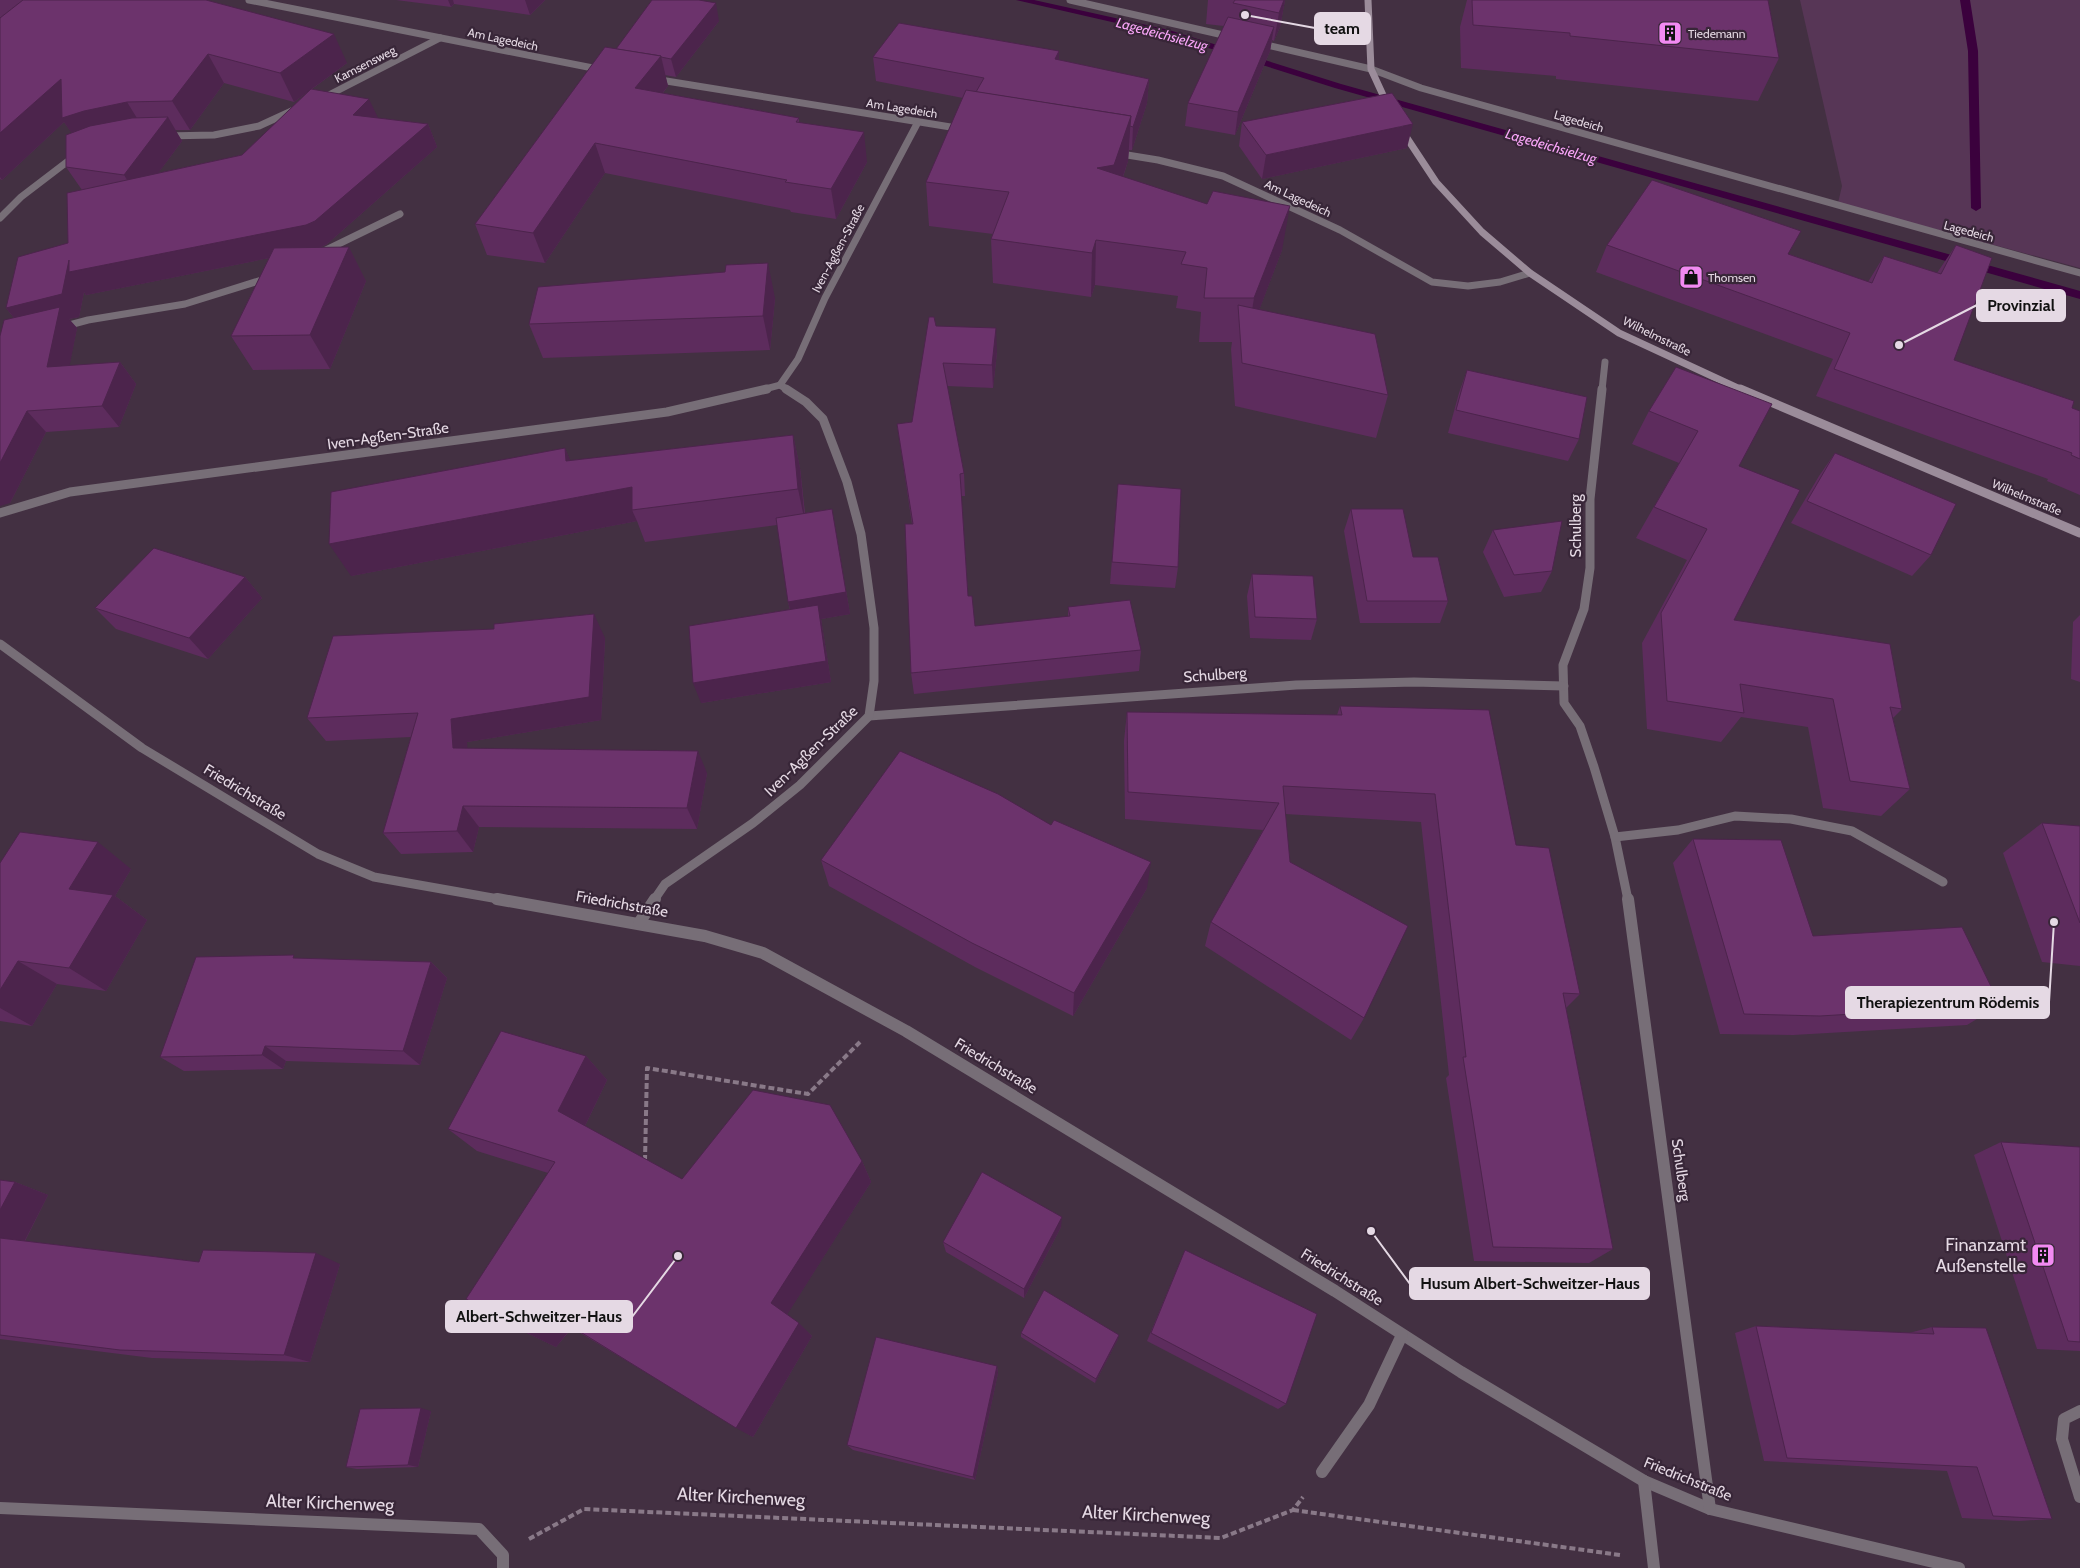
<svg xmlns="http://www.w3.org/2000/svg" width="2080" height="1568" viewBox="0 0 2080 1568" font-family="Cabin,sans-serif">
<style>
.green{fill:#573656}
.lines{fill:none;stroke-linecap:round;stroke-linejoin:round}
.stream{fill:#3b013d;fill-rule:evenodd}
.path{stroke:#897988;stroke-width:4;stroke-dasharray:6 3;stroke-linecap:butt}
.lane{stroke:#776e77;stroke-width:12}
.street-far2{stroke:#776e77;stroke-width:7}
.street-far1{stroke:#776e77;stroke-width:9}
.street{stroke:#776e77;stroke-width:12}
.secondary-far1{stroke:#9b8c9a;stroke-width:7}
.secondary{stroke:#9b8c9a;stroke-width:9}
.wall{fill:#5d2c5d;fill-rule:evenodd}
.shaded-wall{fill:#4c244c}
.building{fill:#6c336c;stroke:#4c244c}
.labels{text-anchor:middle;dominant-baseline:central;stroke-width:4.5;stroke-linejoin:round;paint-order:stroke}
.far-poi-label{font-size:12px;fill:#e5d9e4;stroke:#382638;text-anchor:start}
.far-street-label{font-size:12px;fill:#e5d9e4;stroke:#382638}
.far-water-label{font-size:14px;font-style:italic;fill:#f9a5f8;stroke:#382638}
.street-label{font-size:15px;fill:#e5d9e4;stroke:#382638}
.near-poi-label{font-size:18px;fill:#e5d9e4;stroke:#382638;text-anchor:end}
.near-street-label{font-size:18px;fill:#e5d9e4;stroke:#382638}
.leader{fill:none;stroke:#e5d9e4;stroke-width:2}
.callout-dot{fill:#e5d9e4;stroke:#382638;stroke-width:2}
.callout{fill:#e5d9e4;stroke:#e5d9e4;stroke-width:2}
.callout-label{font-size:16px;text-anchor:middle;font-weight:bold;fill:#111}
</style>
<rect width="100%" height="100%" fill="#433042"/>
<polygon class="green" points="1800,0 2080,0 2080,268 1838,203 1842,186"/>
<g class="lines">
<g class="stream">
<polygon points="1016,0 1034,0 1169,30 1341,84 2080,291 2080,299 1335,88 1164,34"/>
<polygon points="1960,0 1970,0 1978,51 1981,208 1976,211 1971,208 1968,51"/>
</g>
<g class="path">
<polyline points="645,1161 647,1068 808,1094 860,1042"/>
<polyline points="1293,1510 1620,1555"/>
<polyline points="529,1539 584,1509 1221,1538 1293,1510 1303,1497"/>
</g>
<polyline class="lane" points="2080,1411 2064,1419 2062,1439 2080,1497"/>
<g class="street-far2">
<polyline points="249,0 603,70"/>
<polyline points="1070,0 1232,37"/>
<polyline points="1258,43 1371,69 1421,88 2080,273"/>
<polyline points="654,79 963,129"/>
<polyline points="323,98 440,38"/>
<polyline points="165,136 214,135 259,126 296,109"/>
<polyline points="1115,153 1158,160 1223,176 1340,230 1432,282 1468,286 1500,282 1530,273"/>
<polyline points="0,218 21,197 76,155"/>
<polyline points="322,252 400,214"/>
<polyline points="62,327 88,320 185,304 268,278"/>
<polyline points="762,390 780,385"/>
<polyline points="788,390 780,385 798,359 825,298 918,122"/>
<polyline points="1602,390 1605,362"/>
</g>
<g class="street-far1">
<polyline points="1602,389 1590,499 1590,568 1584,609 1563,665 1564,703 1580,726 1594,767 1615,837 1628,900"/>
<polyline points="0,513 70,492 667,412 767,389"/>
<polyline points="0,644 142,748 318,854 374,877 504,900"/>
<polyline points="869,716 1296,685 1414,682 1564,686"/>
<polyline points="1615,837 1678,830 1735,816 1791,819 1852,831 1943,882"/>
<polyline points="654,900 665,884 753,823 800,785 869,716 874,681 874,628 861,534 847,482 823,419 806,402 786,389"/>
</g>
<g class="street">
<polyline points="497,899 705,936 763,953 906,1031 1335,1291 1461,1372 1644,1481 1710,1509 1959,1568"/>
<polyline points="1628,899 1710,1509"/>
<polyline points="639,923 655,899"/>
<polyline points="1322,1472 1369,1405 1402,1335"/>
<polyline points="1644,1481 1654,1568"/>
<polyline points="0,1508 479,1529 503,1555 503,1568"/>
</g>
<g class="secondary-far1">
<polyline points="1368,0 1371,69 1388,106"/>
<polyline points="1401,129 1436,182 1482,232 1530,273 1619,333 1742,390"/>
</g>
<polyline class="secondary" points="1740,389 2080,533"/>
</g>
<g class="wall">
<path d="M0,0h206l141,63 -35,26 66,29 50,6 9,23 -110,97 -6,3 45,34 -36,88 -77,1 -22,-34 38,-78 -183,37 -2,-3 -5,25 -10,2 8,9 -8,38 51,-4 16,22 -17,43 -73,5 -36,71 4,-185 -8,-10 62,-65 14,-53 -16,-23 6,-34 -8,-11 -62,58 -2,-1zM224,83l70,19 15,-11 -67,64 -84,18 24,-32 -7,-11h15z"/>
<polygon points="396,0 545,0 530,15 454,4 451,7"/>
<polygon points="1208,0 1285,0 1280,27 1274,41 1272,40 1270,51 1235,135 1185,126 1188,103 1224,26 1206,24"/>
<polygon points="1467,0 1768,0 1779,58 1758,101 1556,79 1556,76 1461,68 1460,27"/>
<polygon points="719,21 676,77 665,75 668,86 663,93 799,118 799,122 867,162 836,219 791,212 790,210 605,173 545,263 487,255 475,224 616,49"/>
<polygon points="1059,51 1059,60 1149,79 1147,103 1132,150 1129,150 1128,161 1123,177 1282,250 1259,310 1388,395 1376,438 1235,406 1231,349 1232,342 1199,342 1201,312 1176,308 1178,296 1095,285 1091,297 993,283 991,239 993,234 929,226 926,182 963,98 876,81 873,57"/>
<polygon points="1242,122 1407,148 1262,179 1239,146"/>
<polygon points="1607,245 1789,254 1868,282 1884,256 1937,273 1956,245 1954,360 2080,411 2080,495 2047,481 2048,479 1816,396 1833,359 1596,272"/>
<polygon points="775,298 770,350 543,358 529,324"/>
<polygon points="936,326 997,352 993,388 947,386 964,473 965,496 961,496 968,596 975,626 1068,617 1068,607 1141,650 1139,671 914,694 911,673 912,524 897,424 912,422"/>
<polygon points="1676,367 1739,466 1734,620 1902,709 1893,718 1910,789 1881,816 1823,808 1808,727 1741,717 1721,742 1647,729 1642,643 1687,560 1636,538 1679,463 1632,444 1649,411"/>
<polygon points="1467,370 1579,439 1568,461 1448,433 1459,393"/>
<polygon points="793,435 800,468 805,513 832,509 850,614 821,619 831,682 701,703 790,610 788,602 777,525 645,542 637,521 351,576 565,448 570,461"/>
<polygon points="1835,453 1931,555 1912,576 1791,523 1819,476"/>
<polygon points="1118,484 1178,567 1175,588 1110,584"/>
<polygon points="1351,509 1413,557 1448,601 1440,623 1360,623 1344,531"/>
<polygon points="1493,530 1552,571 1541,592 1504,597 1483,552"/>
<polygon points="1252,574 1317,619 1311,640 1250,638 1247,596"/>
<polygon points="245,577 262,598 208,659 116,629 95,608"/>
<polygon points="2080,615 2080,682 2071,679 2073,622"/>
<polygon points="605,638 601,720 467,742 467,749 707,773 697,829 479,827 473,852 401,854 383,833 411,737 326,741 307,718"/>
<polygon points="1340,706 1516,845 1580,994 1566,1008 1613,1249 1589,1263 1474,1261 1446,1078 1449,1075 1421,822 1285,814 1290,862 1364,1018 1351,1040 1205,946 1211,922 1263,830 1125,819 1124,741 1127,712 1337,715"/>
<polygon points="2042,823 2080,826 2080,966 2042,962 2003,853"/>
<polygon points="1693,839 1813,936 2000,1005 1967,1025 1793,1035 1720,1034 1673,863"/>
<polygon points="821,860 1147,888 1073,1016 975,967 829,886"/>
<polygon points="0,863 131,869 115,896 147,920 106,991 57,984 32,1026 0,1021"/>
<polygon points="297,958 431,962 447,978 420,1065 286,1061 283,1069 184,1071 160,1057"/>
<polygon points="586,1056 607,1080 585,1126 682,1179 862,1161 871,1182 787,1314 812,1336 753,1437 572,1328 556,1347 529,1334 548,1173 477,1151 448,1129"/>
<polygon points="2001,1142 2080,1147 2080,1351 2037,1349 1974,1155"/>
<polygon points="0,1180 15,1182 48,1195 25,1241 199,1262 340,1264 310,1362 152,1358 0,1339"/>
<polygon points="1061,1227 1024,1298 946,1252 943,1242"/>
<polygon points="1185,1250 1286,1404 1278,1409 1147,1341"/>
<polygon points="1756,1326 1909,1333 1932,1327 2052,1519 2019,1521 1962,1518 1947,1471 1764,1461 1735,1333"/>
<polygon points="1021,1333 1118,1339 1095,1383 1021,1337"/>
<polygon points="997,1366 998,1373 975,1480 853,1450 847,1445"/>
<polygon points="431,1411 418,1467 357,1469 346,1467"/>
</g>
<g class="shaded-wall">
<polygon points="448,0 453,0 454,4 451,7"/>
<polygon points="525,0 545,0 530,15"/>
<polygon points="1284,0 1285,0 1280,27 1274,41 1279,13"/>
<polygon points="716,3 719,21 676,77 671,59"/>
<polygon points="1274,27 1270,51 1235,135 1238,112"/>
<polygon points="334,34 347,63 294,102 280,73"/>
<polygon points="1059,51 1059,74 1055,59"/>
<polygon points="208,54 224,83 190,130 172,101"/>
<polygon points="661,56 668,86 643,118 635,88"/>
<polygon points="61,79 84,111 127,102 145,131 81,147 64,122 2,180 0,177 0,133"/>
<polygon points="1149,79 1147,103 1132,150 1133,127"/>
<polygon points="369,99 380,122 353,115"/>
<polygon points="1131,116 1128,161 1112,209 1097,168"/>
<polygon points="168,117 182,141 139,199 124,175"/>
<polygon points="428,124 437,147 327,244 319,248 86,295 84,292 79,317 69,319 77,328 65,389 47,367 24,330 6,308 69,260"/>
<polygon points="1413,124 1407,148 1262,179 1266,155"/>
<polygon points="864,132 867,162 836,219 831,189"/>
<polygon points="595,143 605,173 545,263 533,233"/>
<polygon points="1290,206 1282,250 1247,342 1254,298"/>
<polygon points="1096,240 1095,285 1091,297 1092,253"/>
<polygon points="349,247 366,281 330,369 310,335"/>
<polygon points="768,263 775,298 770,350 763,316"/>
<polygon points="996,328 997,352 993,388 992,365"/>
<polygon points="120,362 136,384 119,427 102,406"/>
<polygon points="27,411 46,432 10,503 0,506 0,463"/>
<polygon points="793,435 800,468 805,522 798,489"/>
<polygon points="565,448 579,481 566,461"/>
<polygon points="632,487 632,510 637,521 351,576 329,544"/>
<polygon points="832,509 850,614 821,619 831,682 701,703 693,683 794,623 788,602"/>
<polygon points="245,577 262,598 208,659 189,638"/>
<polygon points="594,614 605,638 601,720 467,742 469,771 453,748 451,719"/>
<polygon points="698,751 707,773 697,829 687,808"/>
<polygon points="463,806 479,827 473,852 457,831"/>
<polygon points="98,842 131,869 115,896 147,920 106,991 69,968 69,889"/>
<polygon points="1151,862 1147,888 1073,1016 1074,993"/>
<polygon points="18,961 57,984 32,1026 0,1008 0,990"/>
<polygon points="431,962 447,978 420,1065 403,1051"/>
<polygon points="265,1046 286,1061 283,1069 262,1055"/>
<polygon points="586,1056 607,1080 581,1134 558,1111"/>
<polygon points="862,1161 871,1182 785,1318 771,1303"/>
<polygon points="15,1182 48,1195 21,1248 0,1241 0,1210"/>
<polygon points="1062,1217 1061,1227 1024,1298 1024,1289"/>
<polygon points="316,1253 340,1264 310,1362 284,1355"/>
<polygon points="548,1312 573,1326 556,1347 529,1334"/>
<polygon points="799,1323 812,1336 753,1437 736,1428"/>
<polygon points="1119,1335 1118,1339 1095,1383 1096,1379"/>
<polygon points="997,1366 998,1373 975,1480 973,1477"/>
<polygon points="421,1408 431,1411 418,1467 408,1465"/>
</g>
<g class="building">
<polygon points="23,0 206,0 334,34 280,73 208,54 172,101 127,102 84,111 62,118 61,79 0,133 0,18"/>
<polygon points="652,0 699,0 716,3 671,59 661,57 661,56 616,49"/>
<polygon points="1235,0 1284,0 1279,13 1233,3"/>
<polygon points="1472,0 1768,0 1779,58 1570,36 1570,33 1473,25"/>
<polygon points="1228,17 1274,27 1238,112 1188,103"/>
<polygon points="899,23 1059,51 1055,59 1149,79 1133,127 1130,126 1131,116 976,92 984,78 873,57"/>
<polygon points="605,47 661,56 635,88 799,118 796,122 864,132 831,189 785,182 787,180 595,143 533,233 475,224"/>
<polygon points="311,89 369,99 353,115 428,124 315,221 306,225 69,272 69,260 62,294 6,308 18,257 68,243 67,193 242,155"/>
<polygon points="966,90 1131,116 1114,165 1097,168 1207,204 1213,191 1290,206 1254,298 1204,298 1207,268 1181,264 1186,252 1096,240 1092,253 991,239 1009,192 926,182"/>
<polygon points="1392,93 1413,124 1266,155 1242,122"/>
<polygon points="168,117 124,175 66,167 66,135 90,126 132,118"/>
<polygon points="1652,180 1801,231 1788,254 1872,283 1884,256 1941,274 1956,245 1992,258 1954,360 2074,401 2072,408 2080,411 2080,459 2071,455 2072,453 1834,369 1850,333 1607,245"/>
<polygon points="349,247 310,335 231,336 274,248"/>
<polygon points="768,263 763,316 529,324 538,287 725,272 726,265"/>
<polygon points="1238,305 1375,334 1388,395 1242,363"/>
<polygon points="60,307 47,367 120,362 102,406 27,411 0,463 0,336 4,320"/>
<polygon points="929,317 934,317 936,326 996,328 992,365 943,363 964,473 960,474 968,596 972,596 975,626 1070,616 1068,607 1130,600 1141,650 911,673 905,524 913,524 897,424 912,422"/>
<polygon points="1676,367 1772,404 1739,466 1800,490 1734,620 1890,644 1902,709 1890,707 1910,789 1850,781 1833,699 1740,684 1744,713 1667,701 1661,613 1707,529 1654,507 1698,431 1649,411"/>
<polygon points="1467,370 1587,397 1579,439 1456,410"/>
<polygon points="793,435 798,489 632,510 632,487 329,544 331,492 565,448 566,461"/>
<polygon points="1835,453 1956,504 1931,555 1807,501"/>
<polygon points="1118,484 1181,489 1178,567 1112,562"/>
<polygon points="832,509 846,592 788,602 776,518"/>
<polygon points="1351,509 1403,509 1413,557 1438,557 1448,601 1367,601"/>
<polygon points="1562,521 1552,571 1514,575 1493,530"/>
<polygon points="154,548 245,577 189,638 95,608"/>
<polygon points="1252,574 1313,576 1317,619 1255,617"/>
<polygon points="818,605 826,661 693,683 689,626"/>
<polygon points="594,614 589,697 451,719 453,748 698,751 687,808 463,806 457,831 383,833 418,713 307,718 333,636 494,629 494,624"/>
<polygon points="1340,706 1489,710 1516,845 1549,848 1580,994 1563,993 1613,1249 1493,1247 1463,1057 1466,1057 1435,794 1283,786 1290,862 1408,926 1364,1018 1211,922 1279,803 1128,792 1127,712 1342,715"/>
<polygon points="900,751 998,794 1051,825 1054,820 1151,862 1074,993 972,943 821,860"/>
<polygon points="2042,823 2080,826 2080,923"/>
<polygon points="20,832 98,842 69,889 113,895 69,968 18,961 0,990 0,863"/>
<polygon points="1693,839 1781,840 1813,936 1962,927 2000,1005 1820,1016 1744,1014"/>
<polygon points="294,955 293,958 431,962 403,1051 265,1046 262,1055 160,1057 196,957"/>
<polygon points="501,1031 586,1056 558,1111 682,1179 753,1090 830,1105 862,1161 771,1303 799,1323 736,1428 548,1312 529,1334 466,1299 555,1162 448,1129"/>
<polygon points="2001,1142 2080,1147 2080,1342 2068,1341"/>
<polygon points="982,1172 1062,1217 1024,1289 943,1242"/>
<polygon points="0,1180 15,1182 0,1210"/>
<polygon points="0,1238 199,1262 203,1250 316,1253 284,1355 120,1350 0,1335"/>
<polygon points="1185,1250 1317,1314 1286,1404 1151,1333"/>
<polygon points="1044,1290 1119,1335 1096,1379 1021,1333"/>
<polygon points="1756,1326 1934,1334 1932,1327 1986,1328 2052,1519 1993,1516 1977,1467 1787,1458"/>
<polygon points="876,1337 997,1366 973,1477 847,1445"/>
<polygon points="421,1408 408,1465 346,1467 360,1409"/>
</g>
<defs>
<g id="building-square" transform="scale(1.25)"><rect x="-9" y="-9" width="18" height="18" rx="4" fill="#f28af2" stroke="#382638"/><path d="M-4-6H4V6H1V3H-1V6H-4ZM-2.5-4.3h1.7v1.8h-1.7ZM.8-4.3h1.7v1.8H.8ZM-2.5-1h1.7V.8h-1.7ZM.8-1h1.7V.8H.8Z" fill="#111"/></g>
<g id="shop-square" transform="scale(1.25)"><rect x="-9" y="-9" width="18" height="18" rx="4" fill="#f28af2" stroke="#382638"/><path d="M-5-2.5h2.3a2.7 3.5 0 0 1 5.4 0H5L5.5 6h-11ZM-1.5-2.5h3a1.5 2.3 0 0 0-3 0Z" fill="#111"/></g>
</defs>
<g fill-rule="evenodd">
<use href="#building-square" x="1670" y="33"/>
<use href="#shop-square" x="1691" y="277"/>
<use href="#building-square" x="2043" y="1255"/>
</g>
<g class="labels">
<g class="far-poi-label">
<text x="1688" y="33">Tiedemann</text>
<text x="1708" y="277">Thomsen</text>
</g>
<g class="far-street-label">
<text transform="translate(503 39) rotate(12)">Am Lagedeich</text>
<text transform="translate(365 64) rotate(-27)">Kamsensweg</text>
<text transform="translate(902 108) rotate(9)">Am Lagedeich</text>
<text transform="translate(1579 121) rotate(16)">Lagedeich</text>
<text transform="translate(1298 198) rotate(25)">Am Lagedeich</text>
<text transform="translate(1969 231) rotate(15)">Lagedeich</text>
<text transform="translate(838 248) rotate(-62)">Iven-Agßen-Straße</text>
<text transform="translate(1657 336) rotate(26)">Wilhelmstraße</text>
<text transform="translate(2027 497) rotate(23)">Wilhelmstraße</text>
</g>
<g class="far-water-label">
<text transform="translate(1162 34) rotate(15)">Lagedeichsielzug</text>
<text transform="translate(1551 146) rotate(16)">Lagedeichsielzug</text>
</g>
<g class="street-label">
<text transform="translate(388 436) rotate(-8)">Iven-Agßen-Straße</text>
<text transform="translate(1576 526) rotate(-90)">Schulberg</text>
<text transform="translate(1215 675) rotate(-4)">Schulberg</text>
<text transform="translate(811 751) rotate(-44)">Iven-Agßen-Straße</text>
<text transform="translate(245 792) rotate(31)">Friedrichstraße</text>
<text transform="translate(622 904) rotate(10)">Friedrichstraße</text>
<text transform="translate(996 1066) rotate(31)">Friedrichstraße</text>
<text transform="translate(1681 1170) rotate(82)">Schulberg</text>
<text transform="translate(1342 1277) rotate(32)">Friedrichstraße</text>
<text transform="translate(1688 1479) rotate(22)">Friedrichstraße</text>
</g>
<g class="near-poi-label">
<text x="2026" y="1245">Finanzamt<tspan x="2026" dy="21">Außenstelle</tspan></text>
</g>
<g class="near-street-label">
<text transform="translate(741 1497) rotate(3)">Alter Kirchenweg</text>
<text transform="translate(330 1503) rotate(2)">Alter Kirchenweg</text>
<text transform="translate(1146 1515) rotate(3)">Alter Kirchenweg</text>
</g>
</g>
<path class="leader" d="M1245 15L1315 28M1899 345L1977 305M2054 922L2049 1002M1371 1231L1410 1284M678 1256L632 1317"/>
<g class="callout-dot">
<circle cx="1245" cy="15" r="5"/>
<circle cx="1899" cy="345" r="5"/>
<circle cx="2054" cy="922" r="5"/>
<circle cx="1371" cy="1231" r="5"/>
<circle cx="678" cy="1256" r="5"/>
</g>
<g class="callout">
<rect x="1315" y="13" width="55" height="31" rx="5"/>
<rect x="1977" y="290" width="88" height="31" rx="5"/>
<rect x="1846" y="987" width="203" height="31" rx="5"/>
<rect x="1410" y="1268" width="239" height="31" rx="5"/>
<rect x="446" y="1301" width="186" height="31" rx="5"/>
</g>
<g class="callout-label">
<text x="1342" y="34">team</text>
<text x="2021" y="311">Provinzial</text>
<text x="1948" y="1008">Therapiezentrum Rödemis</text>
<text x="1530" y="1289">Husum Albert-Schweitzer-Haus</text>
<text x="539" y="1322">Albert-Schweitzer-Haus</text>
</g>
</svg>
